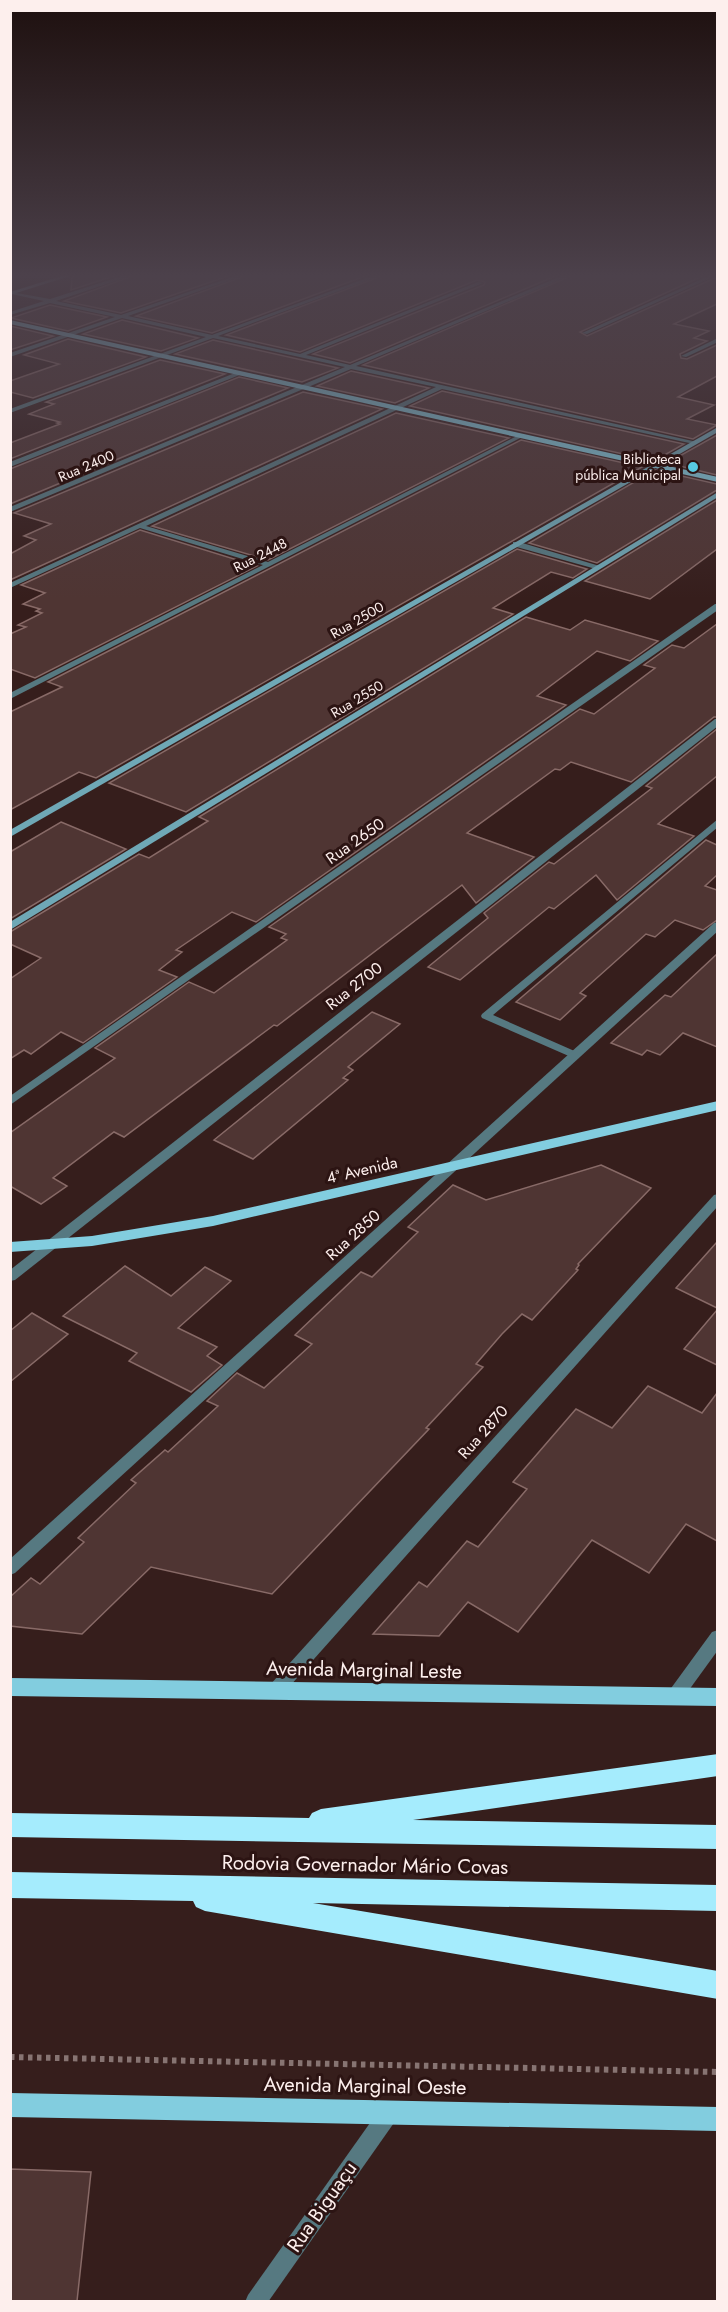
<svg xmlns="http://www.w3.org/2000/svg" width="728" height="2312" viewBox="0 0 728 2312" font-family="Jost,sans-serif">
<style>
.building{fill:#4f3533;stroke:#886a67;stroke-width:1.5}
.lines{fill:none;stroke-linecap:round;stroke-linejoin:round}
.path{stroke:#877472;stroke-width:6;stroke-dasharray:4.5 4.5;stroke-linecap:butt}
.service{fill:#567981;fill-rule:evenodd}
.minor{fill:#567981;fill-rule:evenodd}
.tertiary{fill:#567981;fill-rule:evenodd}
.secondary{fill:#6fa8b6;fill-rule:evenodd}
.primary{fill:#82cddf;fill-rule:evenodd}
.motorway{fill:#a5ecfd;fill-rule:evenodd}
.poi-dot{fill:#57c9e1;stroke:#2c1413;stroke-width:2}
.labels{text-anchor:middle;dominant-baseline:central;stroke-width:6;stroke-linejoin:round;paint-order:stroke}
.far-poi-label{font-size:14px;fill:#fdefed;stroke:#2c1413;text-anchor:end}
.far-street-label{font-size:14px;fill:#fdefed;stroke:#2c1413}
.street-label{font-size:16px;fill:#fdefed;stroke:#2c1413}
.near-street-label{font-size:20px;fill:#fdefed;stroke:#2c1413}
</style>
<rect width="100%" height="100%" fill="#361e1c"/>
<g class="building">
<polygon points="75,275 117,275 71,290 72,278"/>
<polygon points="135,275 231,275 121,313 64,301"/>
<polygon points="247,275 368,275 212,333 136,316"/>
<polygon points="384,275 558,275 350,363 313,354 484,285 485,282 477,280 300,352 226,335"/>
<polygon points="573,275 705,275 580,332 587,336 717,277 717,304 674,324 709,331 694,338 707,341 680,354 681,358 687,359 717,345 717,376 678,397 714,405 687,419 717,425 693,439 363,365"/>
<polygon points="50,305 107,317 68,331 11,318"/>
<polygon points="122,320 198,338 161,351 83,334"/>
<polygon points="10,326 53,336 10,350"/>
<polygon points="68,339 146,357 33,398 10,392 10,381 59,364 24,355"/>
<polygon points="213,340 338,368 302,382 175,354"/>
<polygon points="160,360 225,374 10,459 10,443 60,424 57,423 60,422 29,414 54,404 46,402"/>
<polygon points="351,371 429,388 395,403 317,386"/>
<polygon points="239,377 288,388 10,504 10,469"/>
<polygon points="442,391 684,444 654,461 410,406"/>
<polygon points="303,392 382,409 10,580 10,554 36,540 24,536 51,524 14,513"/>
<polygon points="396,413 509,438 268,560 152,526"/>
<polygon points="717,435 717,475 667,463"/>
<polygon points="521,440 642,467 96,778 79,772 10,810 10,712 62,687 48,682"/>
<polygon points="655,470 717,484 717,490 597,563 529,543"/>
<polygon points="717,500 717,549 650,599 585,581"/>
<polygon points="140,530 257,566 35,678 10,669 10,634 26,627 18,625 42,613 36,611 40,609 23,604 45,593 21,585"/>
<polygon points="517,549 587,569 573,578 551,572 493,608 513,614 186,812 109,783"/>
<polygon points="526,617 570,630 585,620 658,641 630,661 597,651 537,696 566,705 256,922 232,912 176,950 182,952 159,970 177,977 83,1043 61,1032 31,1054 24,1050 10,1059 10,979 41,958 10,944 10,932 139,854 149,858 208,821 199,817"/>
<polygon points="717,624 717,717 714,717 631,782 571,762 560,770 555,769 467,833 534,857 476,903 462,885 277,1026 274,1025 124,1137 114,1132 53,1178 67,1186 41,1204 10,1186 10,1133 115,1058 95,1048 189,982 214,993 287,940 281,938 286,934 269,927 580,709 594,714 655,668 644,665 672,645 684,648"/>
<polygon points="717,729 717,776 658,824 694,836 617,900 596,875 554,909 549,907 460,980 428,967 488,918 484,913 549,862 554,864 652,788 646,786"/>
<polygon points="61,822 126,849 10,919 10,852"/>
<polygon points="706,840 717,845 717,875 705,886 717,890 717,920 703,930 675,920 655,937 646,934 580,993 586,996 560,1020 516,1002"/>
<polygon points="717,954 717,1047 683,1033 660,1055 647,1050 642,1055 611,1043 665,995 671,997"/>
<polygon points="372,1012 400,1024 348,1067 353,1070 343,1078 348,1080 253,1159 214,1140"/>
<polygon points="601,1165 651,1188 578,1264 579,1265 576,1269 578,1270 532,1320 522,1314 502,1334 476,1364 483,1367 426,1428 429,1429 272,1594 151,1567 82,1634 10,1626 10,1597 31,1578 40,1584 84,1542 78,1538 136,1483 131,1480 165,1450 168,1452 218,1406 207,1401 237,1373 264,1388 312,1344 295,1335 361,1272 372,1277 418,1232 408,1227 453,1185 486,1200"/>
<polygon points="717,1242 717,1308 676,1288"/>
<polygon points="125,1266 171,1296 205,1267 231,1281 178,1328 217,1347 207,1356 222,1365 191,1392 129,1361 137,1353 63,1316"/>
<polygon points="717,1310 717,1365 684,1349"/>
<polygon points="32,1313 68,1334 10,1382 10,1331"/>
<polygon points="648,1386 702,1413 717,1393 717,1541 686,1524 649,1573 592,1540 518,1632 468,1602 439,1636 373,1634 419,1582 427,1587 467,1541 478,1547 527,1489 513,1482 576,1409 612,1428"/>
<polygon points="10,2169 91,2172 77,2301 10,2301"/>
</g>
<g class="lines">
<polyline class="path" points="10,2057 718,2072"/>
<polygon class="service" points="718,819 718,827 493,1015 579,1053 581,1055 579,1057 571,1057 482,1018 481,1016 482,1014"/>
<g class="minor">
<polygon points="125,275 133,275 56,301 121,315 238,275 245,275 128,316 212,335 375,275 382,275 218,336 300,354 478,282 483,283 306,355 350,365 564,275 571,275 356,366 697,442 694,444 442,389 146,526 268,562 519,435 524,436 10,699 10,693 263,565 140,528 10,588 10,583 436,387 351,369 10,512 10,507 345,367 213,338 10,413 10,409 206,337 122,318 10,357 10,353 115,317 50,303 10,315 10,312 44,301 11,294 11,292 50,299"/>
<polygon points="711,275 717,275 587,334 582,333"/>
<polygon points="718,338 718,342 686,357 681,356"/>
<polygon points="240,371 242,374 10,467 10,462"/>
<polygon points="513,542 519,542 603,567 596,569 513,546"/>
<polygon points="715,604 718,604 718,610 10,1105 10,1096"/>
<polygon points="715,719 718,719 718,726 15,1280 10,1281 10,1270"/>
<polygon points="718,922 718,931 15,1573 10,1575 10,1559 714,923"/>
<polygon points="718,1194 718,1206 281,1696 275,1698 269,1696 267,1691 269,1686 714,1195"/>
<polygon points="718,1630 718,1650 681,1701 675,1703 669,1701 667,1696 669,1691 712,1632"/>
</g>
<polygon class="tertiary" points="389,2103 396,2106 399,2113 396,2120 268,2302 245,2302 248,2295 382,2106"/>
<g class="secondary">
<polygon points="65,275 73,275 10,295 10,292"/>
<polygon points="718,427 718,432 10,837 10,830"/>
<polygon points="718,492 718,497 10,930 10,922"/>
</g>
<g class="primary">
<polygon points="10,320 718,477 718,482 10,324"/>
<polygon points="718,1101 718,1110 213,1226 92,1246 10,1252 10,1242 92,1236 213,1216"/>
<polygon points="10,1678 718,1688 718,1706 10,1696"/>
<polygon points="10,2093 718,2107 718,2131 10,2117"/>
</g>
<g class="motorway">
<polygon points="718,1754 718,1776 413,1820 718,1825 718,1849 10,1837 10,1813 309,1818 312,1813 321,1809"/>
<polygon points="10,1872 718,1885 718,1911 313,1903 718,1971 718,1999 205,1911 196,1907 193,1901 10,1898"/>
</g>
</g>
<linearGradient id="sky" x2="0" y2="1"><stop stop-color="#1e100f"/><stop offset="0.46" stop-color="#4c414b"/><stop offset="1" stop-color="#4c414b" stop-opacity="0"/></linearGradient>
<rect width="728" height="599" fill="url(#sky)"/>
<circle class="poi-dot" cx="693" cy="467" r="6"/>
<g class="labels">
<g class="far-poi-label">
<text x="681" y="459">Biblioteca<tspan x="681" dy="16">pública Municipal</tspan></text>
</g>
<g class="far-street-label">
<text transform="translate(86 466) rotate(-23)">Rua 2400</text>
<text transform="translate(260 555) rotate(-27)">Rua 2448</text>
<text transform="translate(357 620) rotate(-30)">Rua 2500</text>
<text transform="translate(357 699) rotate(-31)">Rua 2550</text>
</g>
<g class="street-label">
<text transform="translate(355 841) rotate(-35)">Rua 2650</text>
<text transform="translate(354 986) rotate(-38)">Rua 2700</text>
<text transform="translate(362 1170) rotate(-13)">4ª Avenida</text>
<text transform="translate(353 1235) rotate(-42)">Rua 2850</text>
<text transform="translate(483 1432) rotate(-48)">Rua 2870</text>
</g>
<g class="near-street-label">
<text transform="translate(364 1670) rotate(1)">Avenida Marginal Leste</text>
<text transform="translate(365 1865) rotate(1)">Rodovia Governador Mário Covas</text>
<text transform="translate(365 2086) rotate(1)">Avenida Marginal Oeste</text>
<text transform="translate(322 2207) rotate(-55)">Rua Biguaçu</text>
</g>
</g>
<rect width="728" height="2312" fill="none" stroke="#fdefed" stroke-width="24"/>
</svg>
